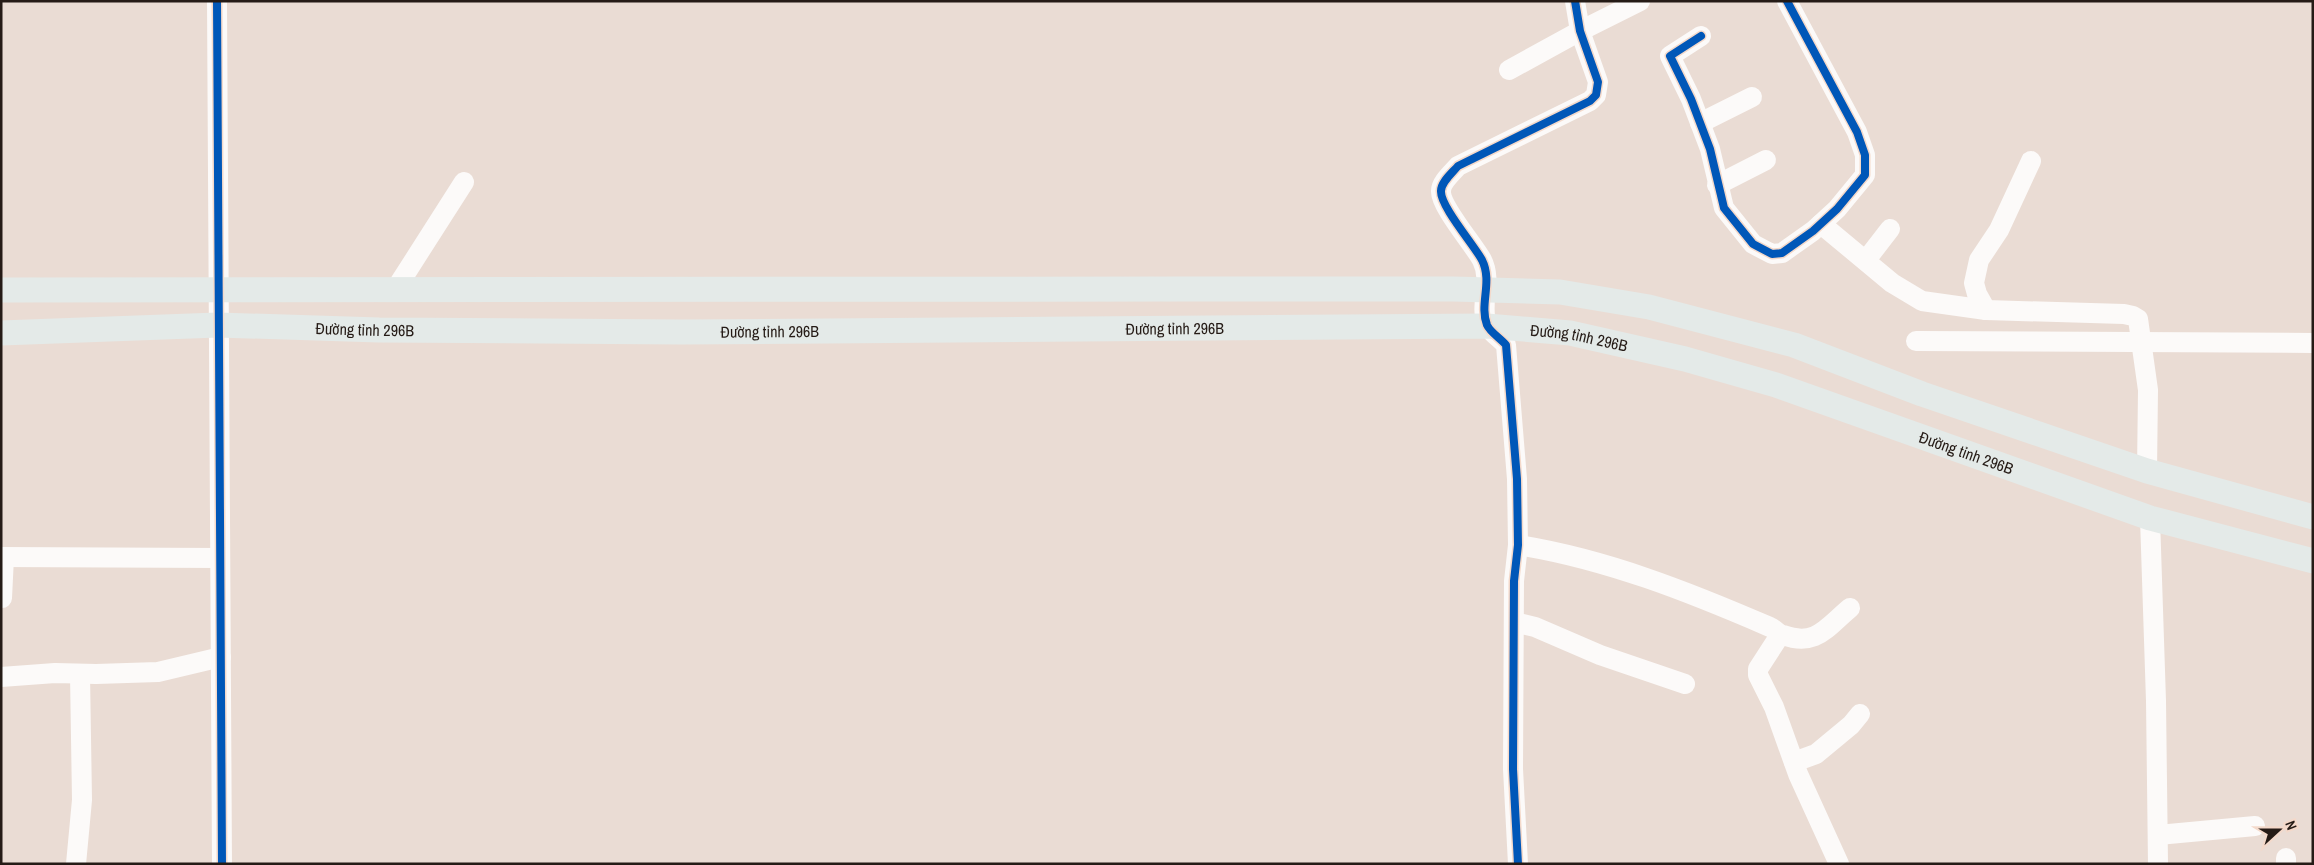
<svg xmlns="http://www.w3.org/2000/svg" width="2314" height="865" viewBox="0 0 2314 865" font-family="'Archivo Narrow',sans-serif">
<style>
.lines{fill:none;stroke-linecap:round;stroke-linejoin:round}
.minor{stroke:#fcfaf9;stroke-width:20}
.major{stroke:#e4eae8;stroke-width:25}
.cycleway-casing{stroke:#f4d9ca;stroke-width:11}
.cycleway{stroke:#0057b8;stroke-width:8}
.labels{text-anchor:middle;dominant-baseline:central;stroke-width:4;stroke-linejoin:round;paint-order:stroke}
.street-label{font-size:16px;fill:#251b16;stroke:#f4d9ca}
</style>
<rect width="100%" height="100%" fill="#eadcd4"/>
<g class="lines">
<g class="minor">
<polyline points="217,1 222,864"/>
<polyline points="1701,36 1670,56 1691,99 1710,149 1724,208 1753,244 1772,254 1782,253 1813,231 1837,209 1865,175 1865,155 1857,132 1787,1"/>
<polyline points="1509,70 1580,31 1640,1"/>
<polyline points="1700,123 1752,97"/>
<polyline points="1717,185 1766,160"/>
<polyline points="1821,224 1892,283 1922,301 1986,310 2124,314 2133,316 2138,319 2148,390 2147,471"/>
<polyline points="1866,260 1890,229"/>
<polyline points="395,290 464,182"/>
<polyline points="1986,310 1977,294 1974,283 1979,260 1999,230 2031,161"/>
<polyline points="1916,341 2313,343"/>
<polyline points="2150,518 2156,701 2158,864"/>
<path d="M1518,545c88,14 171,47 252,82 5,2 8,7 13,8 33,12 43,-7 67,-27"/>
<polyline points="1,557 220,558"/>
<polyline points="2,598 4,557"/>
<polyline points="1514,622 1535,627 1600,655 1685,684"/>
<polyline points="1780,635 1758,669 1758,675 1774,707 1798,774 1839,864"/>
<polyline points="1,677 55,673 96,674 158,672 221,657"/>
<polyline points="1794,762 1816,754 1851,725 1860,714"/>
<polyline points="2158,835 2255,826"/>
<polyline points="2286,858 2286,864"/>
<polyline points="76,864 82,800 80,674"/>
<path d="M1518,864l-5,-95 1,-188 4,-36 -1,-66 -11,-134c-5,-6 -16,-13 -19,-20 -8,-21 6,-43 -5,-65 -8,-15 -42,-54 -41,-69 0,-9 11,-18 17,-25l132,-65 6,-6 2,-13 -18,-51 -5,-30"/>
</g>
<g class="major">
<polyline points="1,290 1189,289 1453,289 1560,292 1649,307 1794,345 1922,394 2147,471 2313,517"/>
<path id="s1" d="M1,333l217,-8 161,5 302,2 806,-6 83,7 115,26 91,26 374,133 163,43"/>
</g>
<g class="cycleway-casing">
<g id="cycleway">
<polyline points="217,1 222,864"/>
<polyline points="1701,36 1670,56 1691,99 1710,149 1724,208 1753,244 1772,254 1782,253 1813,231 1837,209 1865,175 1865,155 1857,132 1787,1"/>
<path d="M1518,864l-5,-95 1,-188 4,-36 -1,-66 -11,-134c-5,-6 -16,-13 -19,-20 -8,-21 6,-43 -5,-65 -8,-15 -42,-54 -41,-69 0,-9 11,-18 17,-25l132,-65 6,-6 2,-13 -18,-51 -5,-30"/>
</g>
</g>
<use href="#cycleway" class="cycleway"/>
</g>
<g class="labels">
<g class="street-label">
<text stroke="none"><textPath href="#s1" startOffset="1174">Đường tỉnh 296B</textPath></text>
<text stroke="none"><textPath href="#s1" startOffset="364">Đường tỉnh 296B</textPath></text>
<text stroke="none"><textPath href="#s1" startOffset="769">Đường tỉnh 296B</textPath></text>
<text stroke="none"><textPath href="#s1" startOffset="1579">Đường tỉnh 296B</textPath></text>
<text stroke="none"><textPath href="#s1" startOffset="1984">Đường tỉnh 296B</textPath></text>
</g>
</g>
<rect width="2314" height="865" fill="none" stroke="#251b16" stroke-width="5"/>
<g transform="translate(2279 830) rotate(69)" stroke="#f4d9ca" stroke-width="4" paint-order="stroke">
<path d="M0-4L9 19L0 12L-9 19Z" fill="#251b16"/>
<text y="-8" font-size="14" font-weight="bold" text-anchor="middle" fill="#251b16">N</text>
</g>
</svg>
